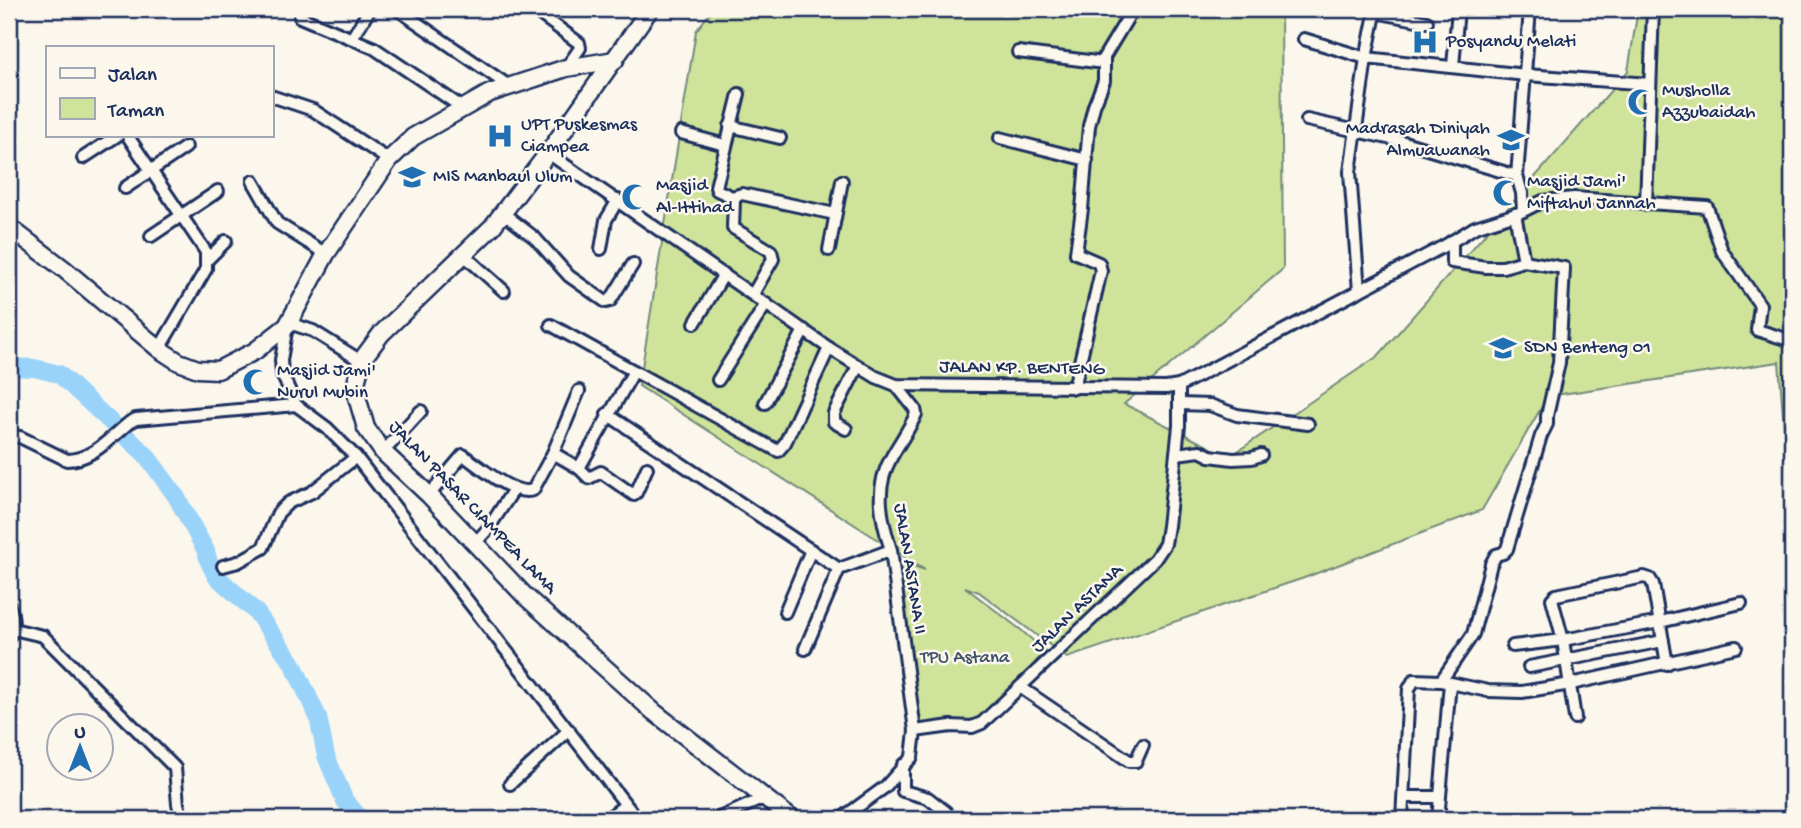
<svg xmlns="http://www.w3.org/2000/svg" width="1801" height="828" viewBox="0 0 1801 828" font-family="'Gochi Hand',sans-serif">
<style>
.green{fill:#cfe49a;stroke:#758a7c;stroke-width:2}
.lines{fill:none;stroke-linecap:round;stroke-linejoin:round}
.stream{stroke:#6791bc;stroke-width:2.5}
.river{stroke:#9ad3fa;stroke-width:18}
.street-casing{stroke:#1b2f5e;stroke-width:16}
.secondary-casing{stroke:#1b2f5e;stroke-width:21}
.street{stroke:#fbf7ec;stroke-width:10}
.secondary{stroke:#fbf7ec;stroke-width:16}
.labels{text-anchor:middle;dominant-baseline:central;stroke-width:5;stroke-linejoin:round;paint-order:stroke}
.poi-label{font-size:19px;fill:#1b2f5e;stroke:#fbf7ec;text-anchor:start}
.street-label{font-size:19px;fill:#1b2f5e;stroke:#fbf7ec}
.park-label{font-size:19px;fill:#3f536a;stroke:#fbf7ec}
</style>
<rect width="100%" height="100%" fill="#fbf7ec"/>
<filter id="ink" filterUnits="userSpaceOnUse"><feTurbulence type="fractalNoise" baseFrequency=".0143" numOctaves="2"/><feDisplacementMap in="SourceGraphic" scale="14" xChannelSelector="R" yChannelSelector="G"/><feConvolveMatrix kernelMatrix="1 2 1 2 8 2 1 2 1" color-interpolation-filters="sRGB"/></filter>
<g filter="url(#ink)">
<path class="green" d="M713,9h568l2,260 -159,135 105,53 149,-101 250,-285 10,-62h154v528l-13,-175 -231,34 -66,114 -178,68 -237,80 -88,-66 -14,-5 56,43 24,21c-20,22 -40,54 -66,69 -16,8 -43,4 -61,5 -9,-54 -12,-109 -19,-164l26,9 -286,-184 57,-355z"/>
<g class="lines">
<polyline class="stream" points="1792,146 1787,169 1792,182"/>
<polyline class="river" points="9,367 34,368 59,374 146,455 176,496 206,551 209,562 216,576 256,612 292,662 318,717 326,756 345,801 361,819"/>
<g class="street-casing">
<g id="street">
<polyline points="397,9 509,86"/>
<polyline points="533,9 579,43 580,48 566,68"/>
<polyline points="1375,12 1427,22"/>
<polyline points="300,17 374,48 463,108"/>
<polyline points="352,38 370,9"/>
<polyline points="1304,39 1366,58 1526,75 1650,84"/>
<polyline points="1018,52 1104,63"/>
<polyline points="1453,66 1458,9"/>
<polyline points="739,94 716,187 717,190 732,197 734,200 733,228 771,251 773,259 753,294"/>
<polyline points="271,96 313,110 389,160"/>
<polyline points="1307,120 1397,140 1517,176"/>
<polyline points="730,126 780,138"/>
<polyline points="681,133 725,145"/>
<polyline points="127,135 206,252 206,269 159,349"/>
<polyline points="1000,138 1087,160"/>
<polyline points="548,153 829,348 876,377 896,385 1166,388 1179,386 1446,245 1475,227 1519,213 1543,201 1574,198 1707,207 1722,251 1760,305 1757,330 1792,341"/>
<polyline points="83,158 118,135"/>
<polyline points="253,181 277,223 326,254"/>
<polyline points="125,188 186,147"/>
<polyline points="732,197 742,194 835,214"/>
<polyline points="1646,204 1653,9"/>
<polyline points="1523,211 1522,193 1517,176 1530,9"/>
<polyline points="503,213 535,238 569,276 606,302 610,301 633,264"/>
<polyline points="1515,214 1524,261"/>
<polyline points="151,236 218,191"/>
<polyline points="601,249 606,220 618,200"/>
<polyline points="829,250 842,181"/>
<polyline points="464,255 504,291"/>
<polyline points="206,261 226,241"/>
<polyline points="1359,291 1350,172 1366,58 1376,9"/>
<polyline points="289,323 313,331 361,361"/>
<polyline points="695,323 724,274"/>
<polyline points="551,325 778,451 785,443 829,348"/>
<polyline points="287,326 281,360 282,374 296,405 327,428 356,457 637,819"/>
<polyline points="718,380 766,304"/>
<polyline points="1074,388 1101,271 1099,263 1076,253 1082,209 1089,126 1094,106 1104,81 1104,57 1133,9"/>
<polyline points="765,403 804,330"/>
<polyline points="1180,404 1210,405 1237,415 1308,424"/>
<polyline points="607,414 839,569"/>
<polyline points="846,429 834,422 834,413 858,366"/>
<path d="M9,436l11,1 47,23c25,0 44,-23 63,-38l6,-3 160,-14"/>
<polyline points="383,452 421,411"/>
<polyline points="553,453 579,468 589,478 601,472 634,495 636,493 647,468"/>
<polyline points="1176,454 1200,451 1210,456 1233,459 1252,458 1261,455"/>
<polyline points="579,468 634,371"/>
<path d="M429,495l34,-40c16,11 51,42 70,35l20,-37 26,-62"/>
<polyline points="474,544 488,529 514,489"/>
<polyline points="223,566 238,562 263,548 278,513 288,503 312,492 356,457"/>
<path d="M9,605c4,11 6,21 0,32"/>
<polyline points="785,612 811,550"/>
<polyline points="13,629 43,636 175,768 178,804 182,819"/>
<polyline points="1513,646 1563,640 1660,622 1741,603"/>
<polyline points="805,649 839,569 891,550"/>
<polyline points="1529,667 1663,641"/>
<polyline points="1441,681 1473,634 1491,564 1496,555 1503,553 1507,549 1541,436 1547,424 1547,416 1559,363 1564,268 1524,261 1503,267 1486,267 1452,262 1452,241"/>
<polyline points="1020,687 1129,761 1136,761 1143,745"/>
<polyline points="1575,718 1563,640 1552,599 1556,595 1644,577 1650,579 1653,584 1667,664"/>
<polyline points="915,731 951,726 972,727 982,723 1155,559 1165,544 1168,526 1179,426 1179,386"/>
<polyline points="903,765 903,791 928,798 946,812"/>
<polyline points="510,784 569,730"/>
<polyline points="1404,797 1439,797"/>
<polyline points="607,819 625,805"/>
<polyline points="717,819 766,797"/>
<path d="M841,819l44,-32 27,-30 3,-26 -24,-181c-10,-31 -17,-62 0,-92 8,-15 18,-28 25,-44l-1,-5 -19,-24"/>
<polyline points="1402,819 1409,689 1414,680 1441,681 1488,691 1522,692 1571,684 1736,647"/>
<polyline points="1438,819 1450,683"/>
</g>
</g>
<g class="secondary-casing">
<g id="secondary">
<polyline points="650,9 548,153 492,227 381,334 361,361 356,384 357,397 366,428 383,452 429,495 525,596 654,712 792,819"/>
<polyline points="9,227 64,269 159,349 179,362 198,369 218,370 255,351 287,326 326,254 389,160 413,137 490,93 566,68 615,60"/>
</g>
</g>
<use href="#street" class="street"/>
<use href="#secondary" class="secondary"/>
</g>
</g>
<defs>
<g id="hospital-bare" transform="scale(2.1)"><path d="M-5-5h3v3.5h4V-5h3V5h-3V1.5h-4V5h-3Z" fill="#1f6fb2" stroke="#fbf7ec" stroke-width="2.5" paint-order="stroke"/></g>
<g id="mosque-bare" transform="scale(2.1)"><path d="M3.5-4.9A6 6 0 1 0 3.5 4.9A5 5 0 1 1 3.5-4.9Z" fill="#1f6fb2" stroke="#fbf7ec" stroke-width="2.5" paint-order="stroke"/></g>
<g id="school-bare" transform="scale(2.1)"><path d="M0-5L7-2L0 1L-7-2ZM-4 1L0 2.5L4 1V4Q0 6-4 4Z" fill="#1f6fb2" stroke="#fbf7ec" stroke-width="2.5" paint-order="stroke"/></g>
</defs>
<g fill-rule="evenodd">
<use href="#hospital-bare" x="1425" y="42"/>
<use href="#mosque-bare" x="1641" y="102"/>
<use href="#hospital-bare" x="500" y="136"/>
<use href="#school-bare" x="1511" y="140"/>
<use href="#school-bare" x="412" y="177"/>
<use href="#mosque-bare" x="1506" y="193"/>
<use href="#mosque-bare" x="635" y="197"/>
<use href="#school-bare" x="1503" y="348"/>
<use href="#mosque-bare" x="256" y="382"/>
</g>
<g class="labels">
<g class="poi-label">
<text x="1446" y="42">Posyandu Melati</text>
<text x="1662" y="91">Musholla<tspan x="1662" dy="22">Azzubaidah</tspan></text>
<text x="521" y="125">UPT Puskesmas<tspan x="521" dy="22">Ciampea</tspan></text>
<text x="1490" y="129" text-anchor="end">Madrasah Diniyah<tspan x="1490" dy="22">Almuawanah</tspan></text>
<text x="433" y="177">MIS Manbaul Ulum</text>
<text x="1527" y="182">Masjid Jami'<tspan x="1527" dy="22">Miftahul Jannah</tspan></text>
<text x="656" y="186">Masjid<tspan x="656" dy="22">Al-Ittihad</tspan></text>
<text x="1524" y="348">SDN Benteng 01</text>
<text x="277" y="371">Masjid Jami'<tspan x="277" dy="22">Nurul Mubin</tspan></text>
</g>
<g class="street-label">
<text transform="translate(1022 369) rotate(1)">JALAN KP. BENTENG</text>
<text transform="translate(472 508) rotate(46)">JALAN PASAR CIAMPEA LAMA</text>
<text transform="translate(909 569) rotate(81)">JALAN ASTANA II</text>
<text transform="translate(1078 609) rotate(-44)">JALAN ASTANA</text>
</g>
<g class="park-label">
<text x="965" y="658">TPU Astana</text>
</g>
</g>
<rect width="1801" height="828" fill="none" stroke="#fbf7ec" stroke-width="35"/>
<rect x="18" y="18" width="1766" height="793" fill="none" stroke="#1b2f5e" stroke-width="2.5" filter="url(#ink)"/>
<rect x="46" y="46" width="228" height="91" fill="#fbf7ec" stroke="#a1a7b3" stroke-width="2"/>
<rect x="60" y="68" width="35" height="10" fill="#fbf7ec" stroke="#a1a7b3" stroke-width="2"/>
<text x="108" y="80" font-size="21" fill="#1b2f5e">Jalan</text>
<rect x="60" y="98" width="35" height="21" fill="#cfe49a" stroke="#a1a7b3" stroke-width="2"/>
<text x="108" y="116" font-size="21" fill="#1b2f5e">Taman</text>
<g transform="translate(80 747)"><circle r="33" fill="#fbf7ec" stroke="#a1a7b3" stroke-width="2"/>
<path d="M0-5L12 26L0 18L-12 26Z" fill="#1f6fb2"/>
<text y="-10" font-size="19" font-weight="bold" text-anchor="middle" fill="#1b2f5e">U</text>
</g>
</svg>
